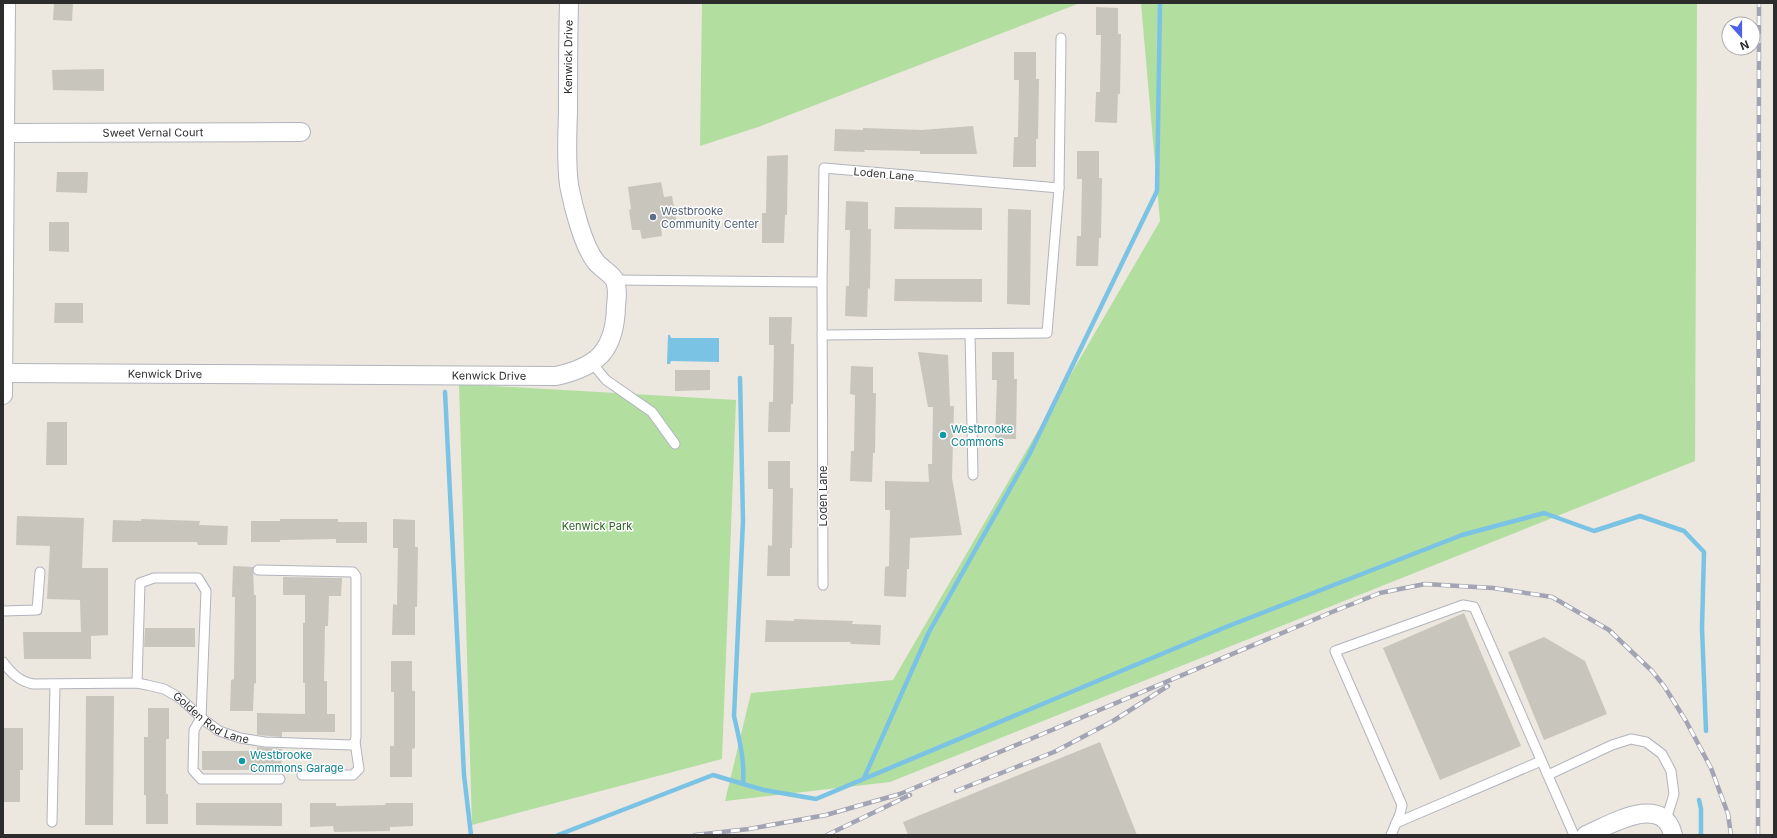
<svg xmlns="http://www.w3.org/2000/svg" width="1777" height="838" viewBox="0 0 1777 838" font-family="Inter,sans-serif">
<style>
.green{fill:#b2dea0}
.water{fill:#7bc3e5}
.lines{fill:none;stroke-linecap:round;stroke-linejoin:round}
.stream{stroke:#7bc3e5;stroke-width:4.5}
.building{fill:#c8c5bd}
.lane-casing{stroke:#b2b4be;stroke-width:11}
.street-casing{stroke:#b2b4be;stroke-width:20}
.lane{stroke:#fff;stroke-width:9}
.street{stroke:#fff;stroke-width:18}
.rail-casing{stroke:#a2a4b4;stroke-width:4.5}
.rail{stroke:#fff;stroke-width:3;stroke-dasharray:9;stroke-linecap:butt}
.service-dot{fill:#5c6f8a;stroke:#fff;stroke-width:1.5}
.culture-dot{fill:#0f9aa8;stroke:#fff;stroke-width:1.5}
.labels{text-anchor:middle;dominant-baseline:central;stroke-width:3;stroke-linejoin:round;paint-order:stroke}
.street-label{font-size:11px;fill:#2c2c2c;stroke:#fff}
.service-label{font-size:11px;fill:#4e5e75;stroke:#fff;text-anchor:start}
.culture-label{font-size:11px;fill:#0d838f;stroke:#fff;text-anchor:start}
.park-label{font-size:11px;fill:#2b6321;stroke:#fff}
</style>
<rect width="100%" height="100%" fill="#ece7df"/>
<g class="green">
<polygon points="702,3 1080,3 758,127 700,146"/>
<polygon points="1141,3 1697,3 1695,461 890,782 725,801 751,693 893,680 1160,221"/>
<polygon points="459,384 736,400 722,759 472,825"/>
</g>
<polygon class="water" points="668,335 670,335 671,338 719,338 719,362 671,361 670,364 667,364"/>
<g class="lines">
<g class="stream">
<path d="M740,378l3,143 -9,195c5,22 11,45 9,68"/>
<polyline points="445,392 464,775 471,835"/>
<polyline points="864,778 929,632 1029,455 1157,191 1160,3"/>
<polyline points="1699,800 1701,809 1701,835"/>
<polyline points="558,835 713,775 764,790 816,799 1226,627 1462,535 1544,513 1594,531 1640,516 1684,531 1704,552 1702,628 1706,731"/>
</g>
</g>
<g class="building">
<polygon points="54,3 73,3 72,21 53,20"/>
<polygon points="1096,7 1118,8 1118,34 1121,34 1120,94 1118,94 1117,123 1095,122 1096,92 1100,92 1101,35 1096,35"/>
<polygon points="1014,52 1036,52 1036,79 1039,79 1038,139 1036,139 1036,167 1013,167 1014,137 1018,137 1019,80 1014,80"/>
<polygon points="104,69 104,91 53,90 52,70"/>
<polygon points="973,126 977,154 920,154 920,151 864,150 865,152 834,151 835,129 863,130 863,128 922,130"/>
<polygon points="1077,151 1099,151 1099,178 1102,178 1101,238 1099,238 1098,266 1076,266 1077,236 1081,236 1082,179 1077,179"/>
<polygon points="788,155 787,215 785,215 784,243 762,243 762,213 766,213 767,156"/>
<polygon points="57,172 88,172 87,193 56,192"/>
<polygon points="661,182 664,197 672,196 677,224 661,227 662,236 642,239 640,230 632,230 629,210 631,209 628,187"/>
<polygon points="846,201 868,202 868,229 871,229 870,289 868,288 867,317 845,316 846,286 849,286 850,230 845,230"/>
<polygon points="895,207 982,208 982,230 894,229"/>
<polygon points="1008,209 1031,210 1030,305 1007,304"/>
<polygon points="49,222 69,222 69,252 49,251"/>
<polygon points="895,279 982,279 982,302 894,301"/>
<polygon points="55,303 83,303 83,323 54,323"/>
<polygon points="769,317 792,317 791,344 794,344 793,404 791,404 790,432 768,432 769,402 773,402 774,345 769,345"/>
<polygon points="918,352 948,355 950,406 954,406 952,478 962,535 910,538 909,569 907,569 906,597 884,596 885,567 889,566 890,510 885,510 885,481 929,482 928,464 932,464 933,407 928,407"/>
<polygon points="992,352 1014,352 1014,379 1017,379 1016,439 995,439 997,380 992,380"/>
<polygon points="851,366 873,367 873,393 876,393 875,453 873,453 872,482 850,481 851,451 854,451 855,395 850,394"/>
<polygon points="675,370 710,370 710,390 675,391"/>
<polygon points="47,422 67,422 67,465 46,465"/>
<polygon points="768,461 790,461 790,488 793,488 792,548 790,548 790,576 767,576 768,545 772,546 773,489 768,489"/>
<polygon points="17,516 84,518 82,568 108,568 108,635 91,636 91,659 24,659 23,632 81,632 80,600 47,599 50,546 16,545"/>
<polygon points="141,519 200,521 199,525 228,526 227,545 198,545 197,542 112,542 113,520 141,521"/>
<polygon points="280,519 338,519 338,522 367,522 367,543 336,543 336,539 280,540 280,542 251,542 251,521 280,521"/>
<polygon points="393,519 415,520 415,547 418,547 417,607 415,607 415,635 392,635 393,604 397,605 398,548 393,548"/>
<polygon points="233,566 253,567 254,595 256,595 256,683 254,684 253,711 230,711 231,680 234,679 235,597 232,597"/>
<polygon points="283,577 342,578 341,596 329,596 328,626 325,626 324,681 327,681 327,714 335,714 335,732 282,732 282,737 257,735 257,713 305,714 305,683 303,683 303,623 305,623 305,595 283,595"/>
<polygon points="1464,613 1521,746 1440,780 1383,648"/>
<polygon points="794,619 853,621 852,624 881,625 880,645 851,644 850,642 765,642 766,620 794,621"/>
<polygon points="145,628 195,628 195,647 144,647"/>
<polygon points="1544,637 1585,661 1607,714 1544,740 1508,652"/>
<polygon points="391,661 412,661 412,691 415,691 415,748 412,749 412,777 390,777 390,746 394,746 394,692 391,692"/>
<polygon points="86,696 114,696 113,825 85,825"/>
<polygon points="148,708 169,708 169,739 166,739 166,794 168,794 168,824 146,824 146,795 144,795 144,737 148,737"/>
<polygon points="3,728 23,728 23,770 20,770 20,802 3,802"/>
<polygon points="1100,742 1137,835 908,835 903,822"/>
<polygon points="257,747 282,749 281,770 202,770 202,751 257,751"/>
<polygon points="196,803 282,803 282,826 196,825"/>
<polygon points="310,803 336,803 336,806 385,805 386,803 413,803 413,826 390,827 390,831 334,832 333,826 310,827"/>
</g>
<g class="lines">
<g class="lane-casing">
<g id="lane">
<polyline points="1059,188 1061,38"/>
<polyline points="615,280 822,282 823,585"/>
<polyline points="822,282 824,168 1059,188 1047,333 822,335"/>
<polyline points="970,334 973,475"/>
<polyline points="592,363 606,380 652,412 675,444"/>
<polyline points="3,611 37,610 40,572"/>
<path id="s1" d="M3,662c8,11 16,19 30,22l104,-1 10,2 17,4 16,9 24,22 15,11 21,7 25,4 86,3 4,-3 1,-5v-161l-3,-4 -95,-2"/>
<polyline points="137,683 140,583 154,578 198,578 206,591 201,718 194,730 193,770 201,779 280,779"/>
<polyline points="302,775 353,775 359,769 355,742"/>
<polyline points="1548,775 1612,745 1631,739 1646,742 1662,754 1671,771 1674,794 1666,820"/>
<polyline points="52,822 55,685"/>
<polyline points="1396,823 1541,761"/>
<polyline points="1391,835 1400,814 1402,805 1335,651 1463,605 1474,607 1574,835"/>
</g>
</g>
<g class="street-casing">
<g id="street">
<path id="s2" d="M5,133l296,-1"/>
<path id="s3" d="M3,373l553,3c41,-9 59,-25 60,-70 1,-8 2,-20 -2,-27 -4,-6 -13,-11 -18,-17 -13,-16 -23,-56 -27,-77 -3,-23 -2,-48 -1,-72 0,-37 0,-73 1,-110"/>
<polyline points="3,395 6,3"/>
<path d="M1586,835c24,-10 77,-43 87,0"/>
</g>
</g>
<use href="#lane" class="lane"/>
<use href="#street" class="street"/>
<g class="rail-casing">
<g id="rail">
<polyline points="956,791 1054,752 1113,721 1168,686"/>
<polyline points="695,835 749,829 826,815 900,794 1332,612 1380,593 1425,584 1493,588 1552,597 1609,630 1652,671 1664,686 1686,721 1711,768 1728,814 1731,835"/>
<polyline points="827,835 910,795"/>
<polyline points="1758,835 1759,3"/>
</g>
</g>
<use href="#rail" class="rail"/>
</g>
<circle class="service-dot" cx="653" cy="217" r="4"/>
<g class="culture-dot">
<circle cx="943" cy="435" r="4"/>
<circle cx="242" cy="761" r="4"/>
</g>
<g class="labels">
<g class="street-label">
<text stroke="none"><textPath href="#s3" startOffset="918">Kenwick Drive</textPath></text>
<text stroke="none"><textPath href="#s2" startOffset="148">Sweet Vernal Court</textPath></text>
<text transform="translate(884 174) rotate(5)">Loden Lane</text>
<text stroke="none"><textPath href="#s3" startOffset="162">Kenwick Drive</textPath></text>
<text stroke="none"><textPath href="#s3" startOffset="486">Kenwick Drive</textPath></text>
<text transform="translate(823 496) rotate(-90)">Loden Lane</text>
<text stroke="none"><textPath href="#s1" startOffset="226">Golden Rod Lane</textPath></text>
</g>
<g class="service-label">
<text x="661" y="211">Westbrooke<tspan x="661" dy="13">Community Center</tspan></text>
</g>
<g class="culture-label">
<text x="951" y="429">Westbrooke<tspan x="951" dy="13">Commons</tspan></text>
<text x="250" y="755">Westbrooke<tspan x="250" dy="13">Commons Garage</tspan></text>
</g>
<g class="park-label">
<text x="597" y="526">Kenwick Park</text>
</g>
</g>
<rect width="1777" height="838" fill="none" stroke="#2c2c2c" stroke-width="8"/>
<g transform="translate(1741 36) rotate(159)"><circle r="19" fill="#ffffff" stroke="#ababab"/>
<path d="M0-3L7 15L0 10L-7 15Z" fill="#4d62eb"/>
<text y="-6" font-size="11" font-weight="bold" text-anchor="middle" fill="#2c2c2c">N</text>
</g>
</svg>
